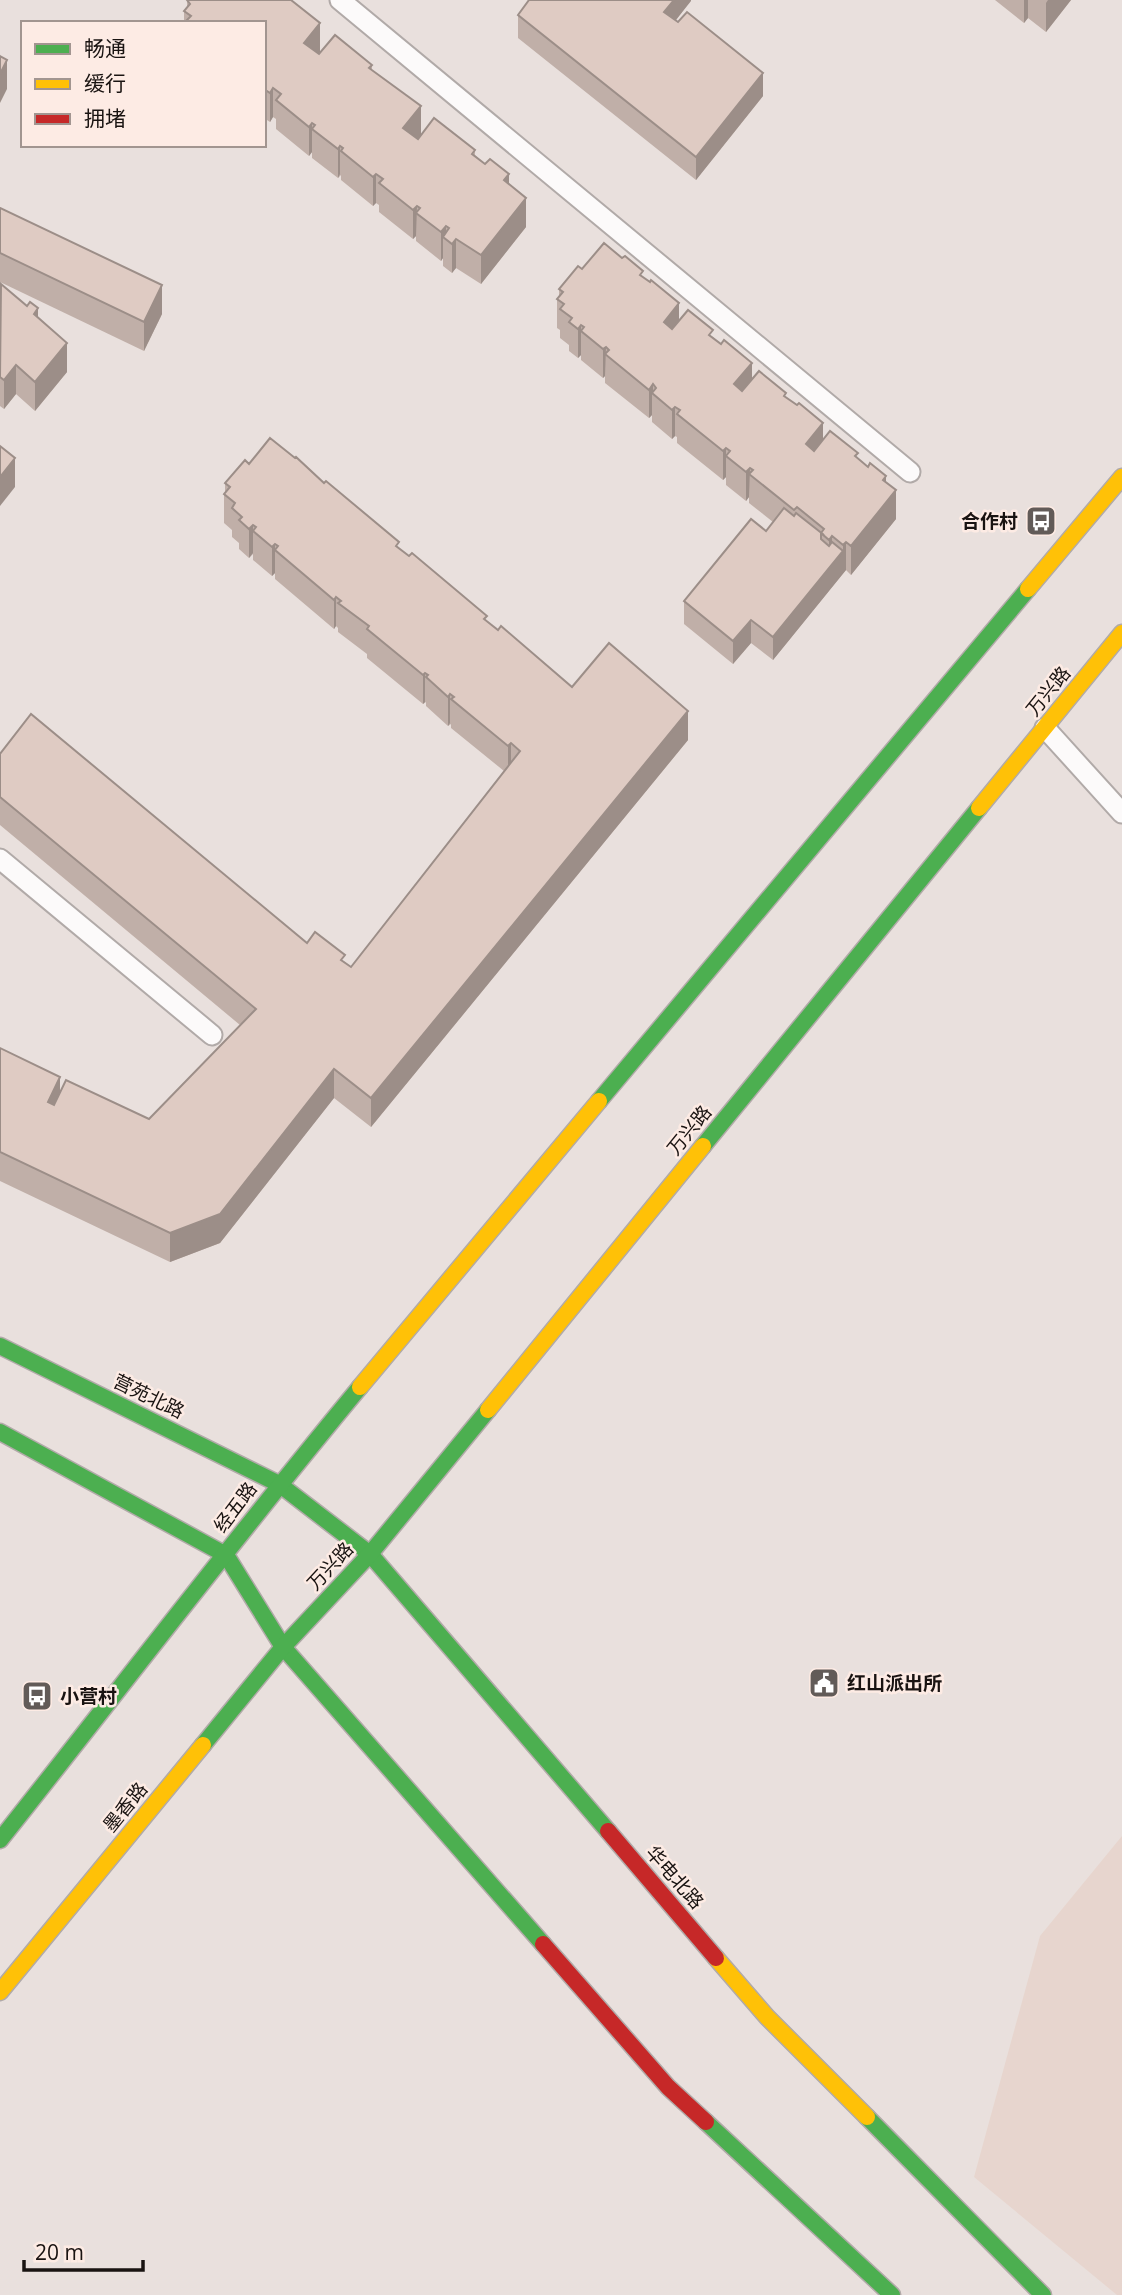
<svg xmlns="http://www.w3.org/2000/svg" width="1122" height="2295" viewBox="0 0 1122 2295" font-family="'Open Sans','Noto Sans SC',sans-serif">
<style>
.built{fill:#e7d5ce}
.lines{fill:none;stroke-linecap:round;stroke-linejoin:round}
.lane-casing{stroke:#b1aaa8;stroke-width:23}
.fast-casing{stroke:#b1aaa8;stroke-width:19}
.slow-casing{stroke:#b1aaa8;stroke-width:19}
.jam-casing{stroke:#b1aaa8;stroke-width:19}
.lane{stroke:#fcfafa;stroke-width:19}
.fast{stroke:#4caf50;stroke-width:16}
.slow{stroke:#ffc107;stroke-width:16}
.jam{stroke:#c62828;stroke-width:16}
.wall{fill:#c0afa8}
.shaded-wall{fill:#9c8e88}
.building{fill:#dfcbc3;stroke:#9c8e88;stroke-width:2}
.labels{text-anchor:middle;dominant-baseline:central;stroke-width:5;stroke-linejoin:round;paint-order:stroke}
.poi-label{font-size:19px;font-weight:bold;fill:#191311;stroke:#fdebe4;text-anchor:start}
.street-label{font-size:19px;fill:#191311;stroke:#fdebe4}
</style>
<rect width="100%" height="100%" fill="#e9e0dd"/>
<polygon class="built" points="1122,1836 1122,2295 1117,2295 974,2177 1040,1936"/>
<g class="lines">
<g class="lane-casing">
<g id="lane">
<polyline points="340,0 910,472"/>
<polyline points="1045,728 1122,813"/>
<polyline points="0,859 212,1035"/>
</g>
</g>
<g class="fast-casing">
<g id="fast">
<polyline points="599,1101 1028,589"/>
<polyline points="703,1146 979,808"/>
<polyline points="0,1346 279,1484 370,1554 608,1831"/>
<polyline points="0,1432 226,1555 283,1647 543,1944"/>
<polyline points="203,1745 283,1647 370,1554 488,1410"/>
<path d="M0,1840c120,-151 237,-305 360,-453"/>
<polyline points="867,2117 1043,2295"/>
<polyline points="706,2122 892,2295"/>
</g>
</g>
<g class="slow-casing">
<g id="slow">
<polyline points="1028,589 1122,477"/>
<polyline points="979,808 1122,633"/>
<polyline points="360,1387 599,1101"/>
<polyline points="488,1410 703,1146"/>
<polyline points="716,1958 767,2017 867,2117"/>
<polyline points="0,1992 203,1745"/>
</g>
</g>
<g class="jam-casing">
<g id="jam">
<polyline points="608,1831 716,1958"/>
<polyline points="543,1944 668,2087 706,2122"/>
</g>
</g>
<use href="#lane" class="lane"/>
<use href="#fast" class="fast"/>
<use href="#slow" class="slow"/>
<use href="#jam" class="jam"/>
</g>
<g class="wall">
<polygon points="187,0 291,0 320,23 320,52 319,54 335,35 372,65 372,70 421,106 421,135 418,139 434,118 475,150 475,155 485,164 490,159 509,174 509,184 526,198 526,227 481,284 456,268 452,273 443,266 443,258 441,261 416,241 416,236 413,239 379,212 379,205 376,203 373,206 341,180 341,175 338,178 312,158 312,152 309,156 276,129 276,119 273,117 270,122 264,118 264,23 184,23 184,11 187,8"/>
<polygon points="691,0 676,20 763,96 696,180 518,38 518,15"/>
<polygon points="995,0 1071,0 1046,32 1028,18 1024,23"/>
<polygon points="0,208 162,314 144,351 0,282"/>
<polygon points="643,277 679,320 713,337 752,379 786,397 823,439 858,458 886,483 896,519 851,575 846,570 773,660 751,643 733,664 684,624 684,601 766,531 773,522 749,503 749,497 746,501 726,485 726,477 723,480 677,443 677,437 675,436 672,439 652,422 652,415 649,418 605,383 605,376 603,378 581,360 581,355 578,358 569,351 569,345 560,338 560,330 557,328 557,299 559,296 559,289"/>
<polygon points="0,285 38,318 67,372 35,411 16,394 4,409 0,406"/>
<polygon points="249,464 324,483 399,548 498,630 572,687 688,740 371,1127 334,1098 220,1243 170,1262 0,1181 0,1048 60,1093 149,1119 240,1025 0,825 0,754 307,943 345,962 351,967 504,771 451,728 451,724 448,726 426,706 426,702 423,704 367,658 367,654 338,632 338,628 336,626 334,629 275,579 275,573 272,576 253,560 253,554 249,558 239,549 239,543 232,537 232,530 224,523 224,494 225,492 225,483"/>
</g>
<g class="shaded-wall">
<polygon points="674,0 691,0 691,1 664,35 664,12"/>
<polygon points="1024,0 1028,0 1028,18 1024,23"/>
<polygon points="1048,0 1071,0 1046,32 1046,3"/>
<polygon points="320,23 320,52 304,72 304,43"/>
<polygon points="7,60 7,89 0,103 0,74"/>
<polygon points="763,73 763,96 696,180 696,157"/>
<polygon points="273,88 273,117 270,122 270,93"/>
<polygon points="421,106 421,135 403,157 403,128"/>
<polygon points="312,123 312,152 309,156 309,127"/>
<polygon points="340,146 340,174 338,178 338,149"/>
<polygon points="376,174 376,203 373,206 373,177"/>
<polygon points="509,174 509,203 504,180"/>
<polygon points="526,198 526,227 481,284 481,255"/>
<polygon points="417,206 416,236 413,239 413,210"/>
<polygon points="446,226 446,239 443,237 443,258 441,261 441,232"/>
<polygon points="456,239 456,268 452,273 452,244"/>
<polygon points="162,285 162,314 144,351 144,322"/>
<polygon points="679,303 679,332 664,351 664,322"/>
<polygon points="38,308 38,337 34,314"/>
<polygon points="581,325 581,355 578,358 578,329"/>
<polygon points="67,343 67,372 35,411 35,382"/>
<polygon points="606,347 605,376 603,378 603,349"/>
<polygon points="752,363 752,392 734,413 734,384"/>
<polygon points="16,365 16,394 4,409 4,380"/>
<polygon points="653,384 653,394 652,393 652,415 649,418 649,390"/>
<polygon points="675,407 675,436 672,439 672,410"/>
<polygon points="823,423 823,452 806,473 806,444"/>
<polygon points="726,448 726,477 723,480 723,451"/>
<polygon points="15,458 15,487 0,506 0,477"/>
<polygon points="750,468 749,497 746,501 746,472"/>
<polygon points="886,476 886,502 896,490 896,519 851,575 851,546 883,480"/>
<polygon points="253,525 253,553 249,558 249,529"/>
<polygon points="832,536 832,564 843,551 843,545 846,542 846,570 773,660 773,637 829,568 829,540"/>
<polygon points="275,544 275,573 272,576 272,547"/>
<polygon points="336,597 336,626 334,629 334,600"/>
<polygon points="751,620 751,643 733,664 733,641"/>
<polygon points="425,673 425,702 423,704 423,675"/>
<polygon points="450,694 450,723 448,726 448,697"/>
<polygon points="688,711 688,740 371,1127 371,1098"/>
<polygon points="511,743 511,772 508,775 508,746"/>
<polygon points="334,1069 334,1098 220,1243 170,1262 170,1233"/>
<polygon points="60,1077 60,1106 48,1131 48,1102"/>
</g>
<g class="building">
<polygon points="187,0 291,0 320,23 304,43 319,54 335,35 372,65 369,68 421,106 403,128 418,139 434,118 475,150 472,154 485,164 490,159 509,174 504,180 526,198 481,255 456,239 452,244 443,237 449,228 446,226 441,232 416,213 420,208 417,206 413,210 379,183 383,179 376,174 373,177 341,151 343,148 340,146 338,149 312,129 315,125 312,123 309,127 276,100 281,94 273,88 270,93 264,89 264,23 190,23 187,20 191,16 184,11 190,4"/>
<polygon points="529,0 674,0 664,12 678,22 687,12 763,73 696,157 518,15"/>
<polygon points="0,56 7,60 0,74"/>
<polygon points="0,208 162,285 144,322 0,253"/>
<polygon points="604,243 622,258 625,256 643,271 640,275 650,282 651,280 679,303 664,322 672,329 688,310 713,330 709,335 721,344 724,340 752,363 734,384 742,391 759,371 786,393 784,396 797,405 799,403 823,423 806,444 814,451 830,431 858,453 855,456 868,467 870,463 886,476 883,480 896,490 851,546 846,542 843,545 832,536 829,540 821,533 824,529 797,507 794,510 749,474 753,470 750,468 746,472 726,456 730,451 726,448 723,451 677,414 680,410 675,407 672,410 652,393 656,388 653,384 649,390 605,354 609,350 606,347 603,349 581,331 584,327 581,325 578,329 569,322 572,318 560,309 564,304 557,299 563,292 559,289 578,266 582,269"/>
<polygon points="1,284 27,306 30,302 38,308 34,314 67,343 35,382 16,365 4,380 0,377"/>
<polygon points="270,438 295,458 296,457 324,483 326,481 399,542 396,546 409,556 412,553 487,616 484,619 498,630 501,626 572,687 609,643 688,711 371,1098 334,1069 220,1214 170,1233 0,1152 0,1048 60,1077 48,1102 54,1105 66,1080 149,1119 256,1009 0,797 0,754 31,714 307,943 315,932 345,955 341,960 351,967 520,751 511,743 508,746 451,699 454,697 450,694 448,697 426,677 428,675 425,673 423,675 367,629 369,626 338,603 341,601 336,597 334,600 275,550 278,546 275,544 272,547 253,531 256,527 253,525 249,529 239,520 242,517 232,508 235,503 224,494 230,487 225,483 245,460 249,464"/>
<polygon points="0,446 15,458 0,477"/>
<polygon points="784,508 794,516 796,513 824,535 821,533 821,539 829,546 832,542 843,551 773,637 751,620 733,641 684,601 751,519 766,531"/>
</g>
<defs>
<g id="bus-square" transform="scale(1.575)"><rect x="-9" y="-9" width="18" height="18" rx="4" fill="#625b58" stroke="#fdebe4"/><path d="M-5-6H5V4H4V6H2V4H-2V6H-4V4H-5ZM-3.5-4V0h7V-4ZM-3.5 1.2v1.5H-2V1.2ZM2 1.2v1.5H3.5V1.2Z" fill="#fff"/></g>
<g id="civic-square" transform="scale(1.575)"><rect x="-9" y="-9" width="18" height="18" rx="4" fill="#625b58" stroke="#fdebe4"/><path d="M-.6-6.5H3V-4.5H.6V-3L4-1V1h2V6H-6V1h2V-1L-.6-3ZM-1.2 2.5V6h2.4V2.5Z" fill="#fff"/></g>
</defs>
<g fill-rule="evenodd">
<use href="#bus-square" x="1041" y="521"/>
<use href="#civic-square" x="824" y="1683"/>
<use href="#bus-square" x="37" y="1696"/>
</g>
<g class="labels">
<g class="poi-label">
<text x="1018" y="521" text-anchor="end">合作村</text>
<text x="847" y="1683">红山派出所</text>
<text x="60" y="1696">小营村</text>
</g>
<g class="street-label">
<text transform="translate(1048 691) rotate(-51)">万兴路</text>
<text transform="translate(689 1130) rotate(-51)">万兴路</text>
<text transform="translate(149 1396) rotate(26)">营苑北路</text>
<text transform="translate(235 1507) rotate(-53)">经五路</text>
<text transform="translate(330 1566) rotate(-47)">万兴路</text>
<text transform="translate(125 1807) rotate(-51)">墨香路</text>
<text transform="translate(675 1877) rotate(49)">华电北路</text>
</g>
</g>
<rect x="21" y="21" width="245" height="126" fill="#fdebe4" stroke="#a29590" stroke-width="2"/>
<rect x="35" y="44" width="35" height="10" fill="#4caf50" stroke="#a29590" stroke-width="2"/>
<text x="84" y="56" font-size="21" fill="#191311">畅通</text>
<rect x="35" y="79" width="35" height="10" fill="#ffc107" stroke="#a29590" stroke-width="2"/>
<text x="84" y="91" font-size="21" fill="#191311">缓行</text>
<rect x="35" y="114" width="35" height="10" fill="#c62828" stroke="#a29590" stroke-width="2"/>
<text x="84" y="126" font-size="21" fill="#191311">拥堵</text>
<path d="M24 2260v10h119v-10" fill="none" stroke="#191311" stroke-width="3.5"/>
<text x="35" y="2260" font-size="21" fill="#191311" stroke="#fdebe4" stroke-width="5" paint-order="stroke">20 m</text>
</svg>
